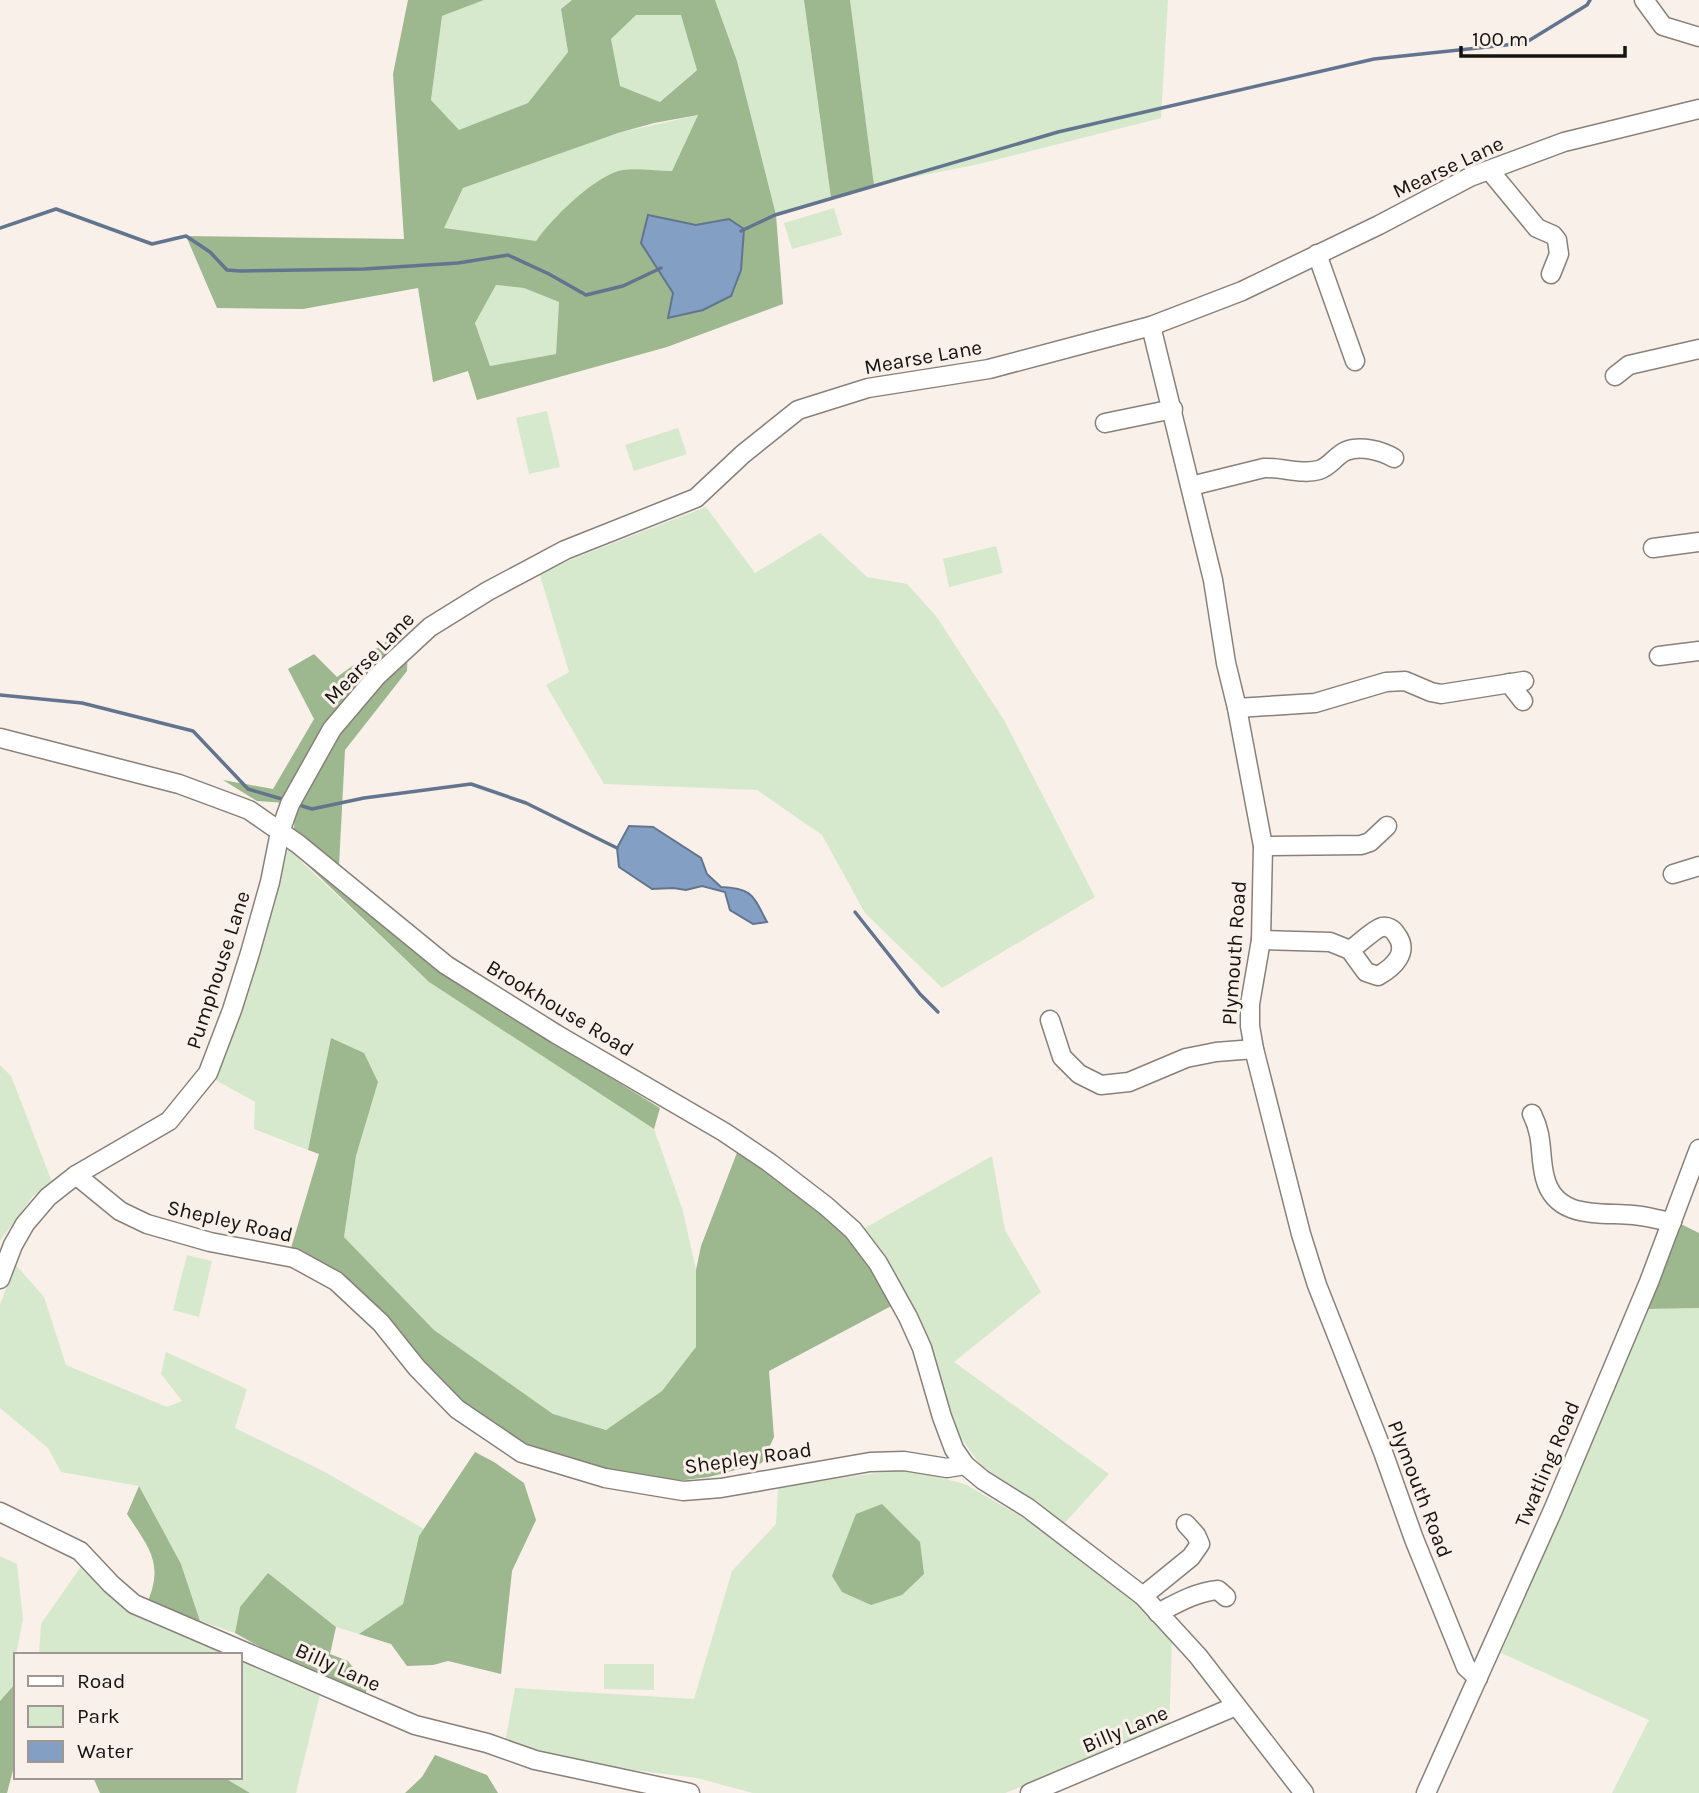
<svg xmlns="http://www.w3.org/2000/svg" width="1699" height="1793" viewBox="0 0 1699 1793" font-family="Karla,sans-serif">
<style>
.green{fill:#d6e9cc}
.forest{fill:#9db78f;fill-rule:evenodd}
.water{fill:#849fc4;stroke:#63758e;stroke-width:2}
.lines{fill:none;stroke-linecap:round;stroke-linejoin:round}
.stream{stroke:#63758e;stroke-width:3.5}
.minor-casing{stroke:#88807a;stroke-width:21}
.minor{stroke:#fff;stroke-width:18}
.labels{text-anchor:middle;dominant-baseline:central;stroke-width:6;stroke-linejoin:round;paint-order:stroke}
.street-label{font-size:21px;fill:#161210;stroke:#f9f0ea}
</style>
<rect width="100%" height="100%" fill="#f9f0ea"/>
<g class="green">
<polygon points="484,0 572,0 561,9 568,52 528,103 459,131 431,100 442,16"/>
<polygon points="715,0 804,0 831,198 775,215 737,61"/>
<polygon points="850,0 1168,0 1161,118 979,164 874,185"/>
<polygon points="635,15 682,15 697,69 660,102 619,86 611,39"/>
<path d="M698,115l-26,56c-14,0 -41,-4 -54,0 -27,9 -66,47 -82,70l-93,-12 20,-41 155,-55z"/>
<polygon points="834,208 842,235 792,249 784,223"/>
<polygon points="496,285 524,288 559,302 556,354 490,366 475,323"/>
<polygon points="547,411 560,467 529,474 516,418"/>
<polygon points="678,428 687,454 634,471 625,445"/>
<polygon points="706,507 755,573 820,533 867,577 907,584 936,616 1004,720 1095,897 942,988 865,913 822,835 757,790 604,784 546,685 569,672 539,572"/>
<polygon points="996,546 1003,573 949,587 943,559"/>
<path d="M288,849l141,133 225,147 29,82 13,59 1,77 -35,44 -56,39 -53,-16 -119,-84 -90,-93 12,-81 22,-74 -47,-43 -23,111 -54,-21 1,-27 -43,-24c31,-75 56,-151 76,-229z"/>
<polygon points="0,1065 11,1076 52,1182 33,1196 0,1241"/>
<polygon points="992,1156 1005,1230 1041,1292 954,1362 1109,1474 1062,1526 980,1464 959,1436 940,1375 915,1315 863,1229"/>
<polygon points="187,1255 212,1261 199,1317 173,1310"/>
<polygon points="15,1264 44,1297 66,1365 167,1407 182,1401 161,1374 166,1352 247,1389 235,1428 323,1471 424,1529 419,1536 403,1604 359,1634 336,1627 268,1573 240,1607 235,1633 200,1621 181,1564 139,1486 61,1472 48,1448 0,1408 0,1305"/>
<polygon points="1699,1308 1699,1793 1612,1793 1649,1720 1501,1653 1646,1309"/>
<polygon points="905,1469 965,1484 1027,1520 1135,1601 1172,1641 1169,1731 1005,1793 753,1793 697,1778 594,1765 505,1742 515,1688 694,1699 732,1571 776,1524 778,1487"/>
<polygon points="0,1556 17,1564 23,1619 16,1655 16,1685 0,1701"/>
<polygon points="82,1565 237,1655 39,1655 41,1624"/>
<polygon points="240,1656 321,1690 296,1793 250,1793 223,1777 240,1777"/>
<polygon points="604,1664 654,1664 654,1690 604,1689"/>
</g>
<g class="forest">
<path d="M408,0h76l-42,16 -11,84 28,30 69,-27 40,-51 -7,-43 11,-9h143l22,61 39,154 7,89 -116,43 -190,53 -9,-29 -35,11 -15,-94 -115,21 -86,-1 -31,-72 218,3 -11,-165zM636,15h45l16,55 -37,32 -40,-16 -9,-47zM698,115l-26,56c-14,0 -41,-4 -54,0 -27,9 -66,47 -82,70l-92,-13 19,-40 155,-55 36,-10zM648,215l48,10 33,-6 -61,98 5,-24 -14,-24zM496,285l28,3 35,14 -3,52 -66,12 -15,-43z"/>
<polygon points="804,0 850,0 874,185 831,198"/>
<polygon points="408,640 407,671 345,750 339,866 294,829 295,808 287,803 257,801 223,780 273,789 314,719 288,669 314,654 337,677 387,641"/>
<polygon points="304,862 368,911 424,959 505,1013 660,1108 654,1129 429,982"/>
<polygon points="331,1038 364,1053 378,1082 356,1156 344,1237 434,1330 553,1414 606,1430 662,1391 696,1347 696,1270 701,1246 738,1150 856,1241 895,1304 769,1371 774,1437 762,1463 709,1477 660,1483 563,1459 516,1443 459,1406 353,1285 291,1248 319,1154 308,1150"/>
<polygon points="1677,1222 1699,1233 1699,1308 1646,1309"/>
<polygon points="475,1452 494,1462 524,1483 536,1520 512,1571 501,1674 448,1661 433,1665 407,1666 391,1644 359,1634 403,1604 419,1536"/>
<path d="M139,1486l42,78 19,57 -52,-20c16,-39 0,-54 -21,-87z"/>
<polygon points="882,1504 920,1542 924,1574 902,1595 871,1605 842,1592 832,1576 856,1514"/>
<polygon points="268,1573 336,1627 330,1654 348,1661 367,1686 365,1698 323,1682 235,1633 240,1607"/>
<polygon points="15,1684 16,1759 7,1793 0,1793 0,1701"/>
<polygon points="435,1755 487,1775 498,1793 405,1793 422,1777"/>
<polygon points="93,1777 223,1777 250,1793 100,1793"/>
</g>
<g class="water">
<polygon points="648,215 696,225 729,219 744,229 741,270 731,296 703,310 668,318 673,293 641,243"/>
<path d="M629,826l24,1 48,31 6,16 14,13c32,1 32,9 46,35l-14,2 -23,-14 -5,-18 -23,-6 -16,4 -13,-2 -21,1 -33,-22 -2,-19z"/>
</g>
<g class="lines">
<g class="stream">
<polyline points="0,228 56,209 152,244 186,236 210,252 227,270 240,271 364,269 458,263 508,255 549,274 586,295 623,286 661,268"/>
<polyline points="741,231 775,215 1058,132 1374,59 1525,43 1587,5 1590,0"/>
<polyline points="0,695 82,703 193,731 248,789 285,800"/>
<polyline points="299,805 312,809 364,798 471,784 526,803 617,848"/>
<polyline points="855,912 920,994 938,1012"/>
</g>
<g class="minor-casing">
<g id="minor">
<polyline points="1644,0 1663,26 1699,37"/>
<polyline points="1490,171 1537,228 1553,235 1557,240 1559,254 1551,274"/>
<polyline points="1317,254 1355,361"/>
<polyline points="1151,326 1213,580 1226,663 1237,708 1263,846 1261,940 1250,1004 1250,1026 1254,1049 1301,1234 1317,1285 1383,1452 1414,1539 1466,1667 1478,1678"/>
<polyline points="1615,376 1629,365 1699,349"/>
<polyline points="1105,423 1173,409"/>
<path d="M1191,486l73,-18c18,-1 38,7 55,2 11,-3 17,-15 27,-19 15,-6 36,0 48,7"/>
<polyline points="1653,548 1699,542"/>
<polyline points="1659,656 1699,651"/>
<polyline points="1509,683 1523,701"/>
<polyline points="1237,708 1315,703 1386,682 1405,681 1431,692 1441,694 1524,681"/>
<polyline points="0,738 179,784 249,810 298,844 446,965 556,1034 724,1132 770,1163 826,1206 853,1230 878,1263 908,1317 922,1348 942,1417 954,1449 965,1465 983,1480 1028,1508 1143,1596 1198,1656 1304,1793"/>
<polyline points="1263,846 1361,845 1370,842 1387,826"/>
<polyline points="1673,874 1699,866"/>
<path d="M1261,940l69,2 20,8c8,-5 24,-21 32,-23 6,-1 11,2 14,7 14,18 -2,33 -18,42l-12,-4 -16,-22"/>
<polyline points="1050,1020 1062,1057 1079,1074 1101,1085 1129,1082 1186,1058 1216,1052 1254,1049"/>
<path d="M1532,1114c12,24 7,41 13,64 11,42 55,34 88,37 13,1 26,5 39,7"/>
<polyline points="76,1175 120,1211 147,1224 210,1242 294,1258 336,1281 381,1323 417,1368 457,1409 522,1453 605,1478 683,1491 721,1488 870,1462 904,1461 947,1468 965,1465"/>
<polyline points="0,1279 13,1245 25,1224 48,1197 76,1175 169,1121 208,1073 232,1010 250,953 270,882 280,832 290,804 332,729 377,676 430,627 488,591 565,550 696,498 743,454 798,410 868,388 989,369 1151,326 1242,291 1379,225 1470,177 1564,142 1699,109"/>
<polyline points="0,1512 80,1551 111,1584 134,1604 415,1725 487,1743 535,1760 690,1793"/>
<polyline points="1143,1596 1191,1557 1200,1544 1196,1535 1186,1524"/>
<path d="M1158,1613c19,-10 38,-21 60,-23l8,7"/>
<polyline points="1030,1793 1236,1706"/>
<polyline points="1426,1793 1553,1510 1649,1282 1699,1149"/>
</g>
</g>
<use href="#minor" class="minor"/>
</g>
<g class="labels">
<g class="street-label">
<text transform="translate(1448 167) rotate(-25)">Mearse Lane</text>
<text transform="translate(923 357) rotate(-10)">Mearse Lane</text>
<text transform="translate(369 658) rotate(-46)">Mearse Lane</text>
<text transform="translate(1234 953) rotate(-86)">Plymouth Road</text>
<text transform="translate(218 970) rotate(-72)">Pumphouse Lane</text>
<text transform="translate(560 1008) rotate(31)">Brookhouse Road</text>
<text transform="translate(230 1221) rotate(13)">Shepley Road</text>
<text transform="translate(748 1458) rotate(-8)">Shepley Road</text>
<text transform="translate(1547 1464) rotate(-67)">Twatling Road</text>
<text transform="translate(1420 1489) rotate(69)">Plymouth Road</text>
<text transform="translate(338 1667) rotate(24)">Billy Lane</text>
<text transform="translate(1125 1729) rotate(-23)">Billy Lane</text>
</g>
</g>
<rect x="14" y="1653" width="228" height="126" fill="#f9f0ea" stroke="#9e9793" stroke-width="2"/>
<rect x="28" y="1676" width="35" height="10" fill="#ffffff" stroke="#9e9793" stroke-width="2"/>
<text x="77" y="1688" font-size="21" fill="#161210">Road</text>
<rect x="28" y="1706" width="35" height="21" fill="#d6e9cc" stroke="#9e9793" stroke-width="2"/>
<text x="77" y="1723" font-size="21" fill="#161210">Park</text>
<rect x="28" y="1741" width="35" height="21" fill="#849fc4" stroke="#9e9793" stroke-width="2"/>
<text x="77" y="1758" font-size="21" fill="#161210">Water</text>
<path d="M1461 46v10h164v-10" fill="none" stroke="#161210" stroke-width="3.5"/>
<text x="1472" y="46" font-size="21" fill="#161210" stroke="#f9f0ea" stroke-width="5" paint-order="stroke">100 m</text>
</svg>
